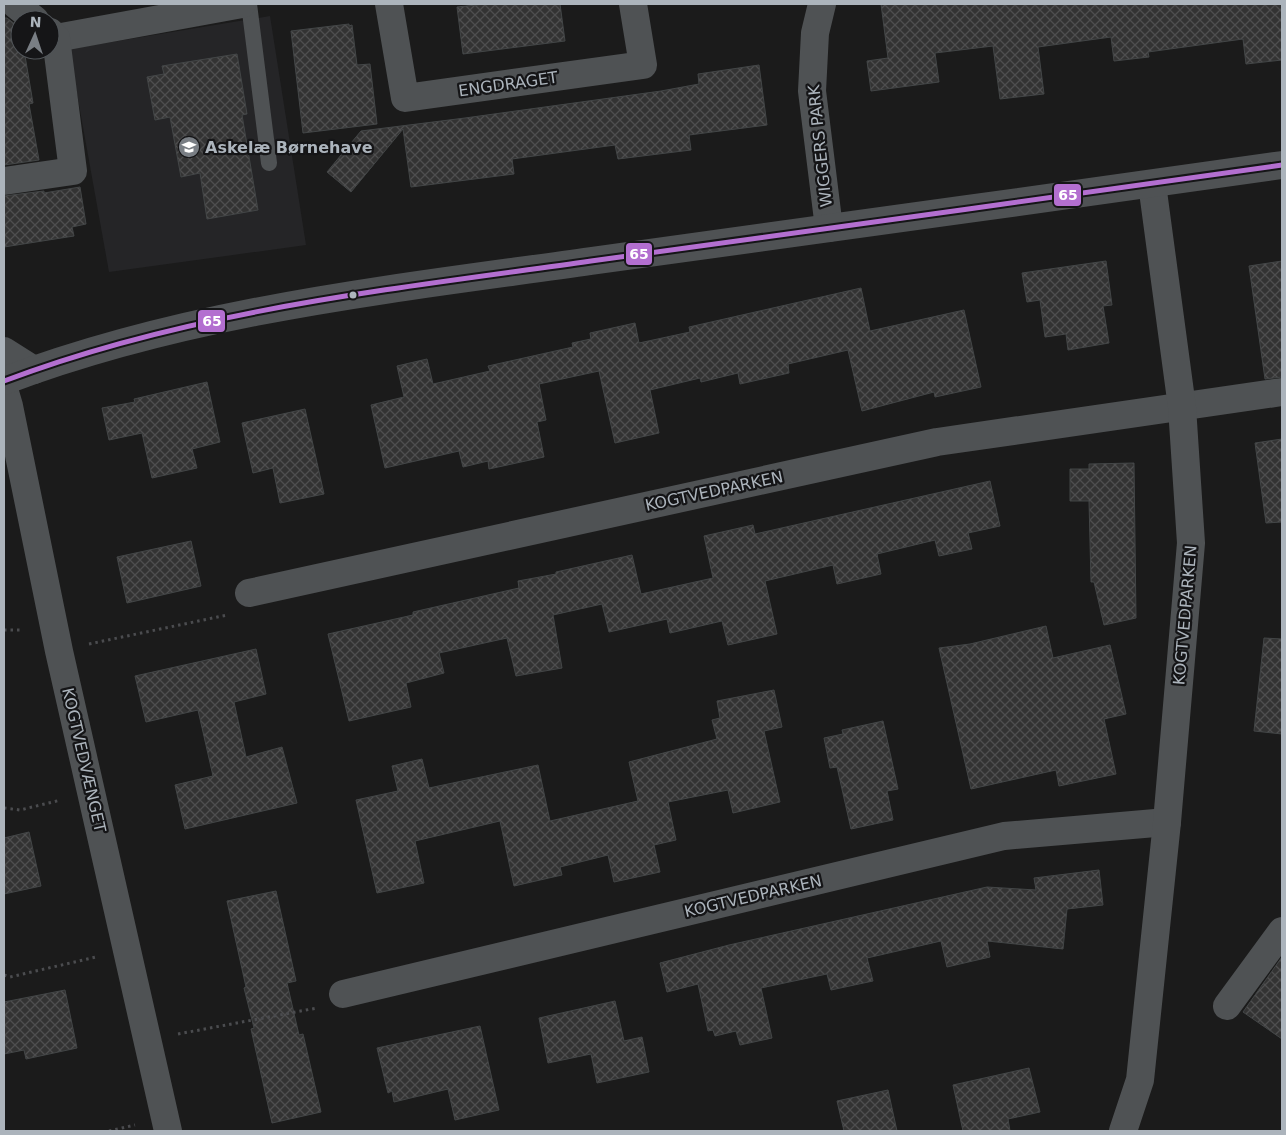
<svg xmlns="http://www.w3.org/2000/svg" width="1286" height="1135" viewBox="0 0 1286 1135" font-family="'DejaVu Sans',sans-serif">
<style>
.built{fill:#252527}
.building{fill:url(#building-cross-hatch);stroke:#434647}
.lines{fill:none;stroke-linecap:round;stroke-linejoin:round}
.path{stroke:#4b4c4f;stroke-width:3;stroke-dasharray:2.5 4;stroke-linecap:butt}
.service{stroke:#4f5254;stroke-width:16}
.minor{stroke:#4f5254;stroke-width:28}
.tertiary{stroke:#4f5254;stroke-width:28}
.bus-1-casing{stroke:#151517;stroke-width:9}
.bus-1{stroke:#b36fd0;stroke-width:5}
.bus-dot{fill:#acb4bc;stroke:#151517;stroke-width:2}
.labels{text-anchor:middle;dominant-baseline:central;stroke-width:4.5;stroke-linejoin:round;paint-order:stroke}
.street-label{font-size:16px;fill:#acb4bc;stroke:#151517}
.poi-label{font-size:16px;font-weight:bold;fill:#acb4bc;stroke:#151517;text-anchor:start}
.line-badge{stroke:#151517;stroke-width:2}
.badge-label{font-size:14px;text-anchor:middle;font-weight:bold;fill:#fff}
</style>
<defs>
<pattern id="building-cross-hatch" width="8" height="8" patternUnits="userSpaceOnUse" patternTransform="scale(1.25)"><rect width="8" height="8" fill="#333"/><path d="M0 0l8 8M0 8l8-8" fill="none" stroke="#4e4e4f"/></pattern>
</defs>
<rect width="100%" height="100%" fill="#1b1b1b"/>
<polygon class="built" points="270,16 306,245 109,272 69,49"/>
<g class="building">
<polygon points="486,4 560,4 565,41 463,54 457,7"/>
<polygon points="881,4 1282,4 1282,60 1246,64 1243,39 1148,52 1149,57 1114,61 1111,37 1038,47 1044,94 1000,99 993,46 935,53 939,82 871,91 867,61 888,58"/>
<polygon points="4,18 7,18 20,28 20,50 24,50 33,103 29,104 39,160 4,165"/>
<polygon points="349,24 349,26 352,25 357,65 370,64 377,124 303,133 291,31"/>
<polygon points="237,54 247,114 242,115 258,210 207,219 200,173 181,177 170,117 155,120 147,77 164,74 162,66"/>
<polygon points="759,65 767,125 689,135 691,150 618,159 615,145 512,159 514,174 411,187 403,129 351,192 327,172 361,131 465,118 661,91 699,84 698,74"/>
<polygon points="80,187 86,224 72,227 74,236 4,247 4,196 44,191 44,193"/>
<polygon points="1106,261 1112,305 1103,306 1109,343 1068,350 1066,334 1045,337 1040,300 1027,302 1022,273"/>
<polygon points="1282,261 1282,377 1265,379 1249,266"/>
<polygon points="861,288 870,331 964,310 981,387 935,397 934,392 862,411 848,350 788,364 789,373 740,384 738,373 701,382 700,378 650,390 659,433 615,443 599,371 539,384 546,420 537,422 544,457 489,469 488,461 463,467 459,451 385,468 371,405 404,397 397,366 427,359 433,384 490,371 488,366 573,347 572,343 591,339 590,333 635,323 639,343 690,332 689,327"/>
<polygon points="207,382 220,442 192,449 197,468 152,478 142,433 109,440 102,408 135,402 134,399"/>
<polygon points="305,409 324,494 280,503 273,468 253,473 242,423"/>
<polygon points="1282,439 1282,522 1266,523 1255,443"/>
<polygon points="1134,463 1136,618 1104,625 1094,582 1091,582 1089,501 1070,501 1070,469 1089,469 1089,464"/>
<polygon points="990,481 1000,526 968,533 972,549 939,556 935,540 877,554 881,574 837,584 833,565 765,581 777,634 728,645 722,621 670,633 667,619 609,632 602,604 553,615 562,668 516,676 507,638 439,653 444,673 406,683 411,707 349,721 328,634 413,615 413,612 519,588 518,581 556,574 556,572 632,555 641,594 713,578 704,536 753,525 755,534"/>
<polygon points="191,541 201,586 127,603 117,557"/>
<polygon points="1046,626 1053,658 1110,645 1126,714 1104,719 1116,774 1059,786 1056,770 971,789 939,648 970,644"/>
<polygon points="1264,638 1282,639 1282,734 1254,731"/>
<polygon points="256,649 266,694 234,702 246,757 282,747 297,803 185,829 175,785 213,776 198,710 146,722 135,676"/>
<polygon points="774,690 782,727 764,731 780,802 733,813 728,790 668,802 676,840 654,845 660,872 614,882 608,855 560,867 562,875 514,886 500,821 415,841 424,883 377,893 356,800 398,791 392,766 422,759 429,788 538,765 550,821 638,801 629,762 717,739 712,720 720,718 717,701"/>
<polygon points="883,721 898,789 887,791 893,820 851,829 837,767 830,768 824,738 843,734 842,730"/>
<polygon points="29,832 41,886 4,894 4,838"/>
<polygon points="1099,870 1103,905 1067,909 1063,949 987,941 990,957 947,967 941,941 867,958 873,981 831,990 827,974 761,988 772,1038 740,1045 736,1031 715,1036 713,1030 708,1031 698,984 667,992 660,963 729,945 987,887 1036,890 1034,878"/>
<polygon points="276,891 296,981 287,983 299,1035 303,1034 321,1112 272,1123 251,1029 254,1028 244,988 246,987 227,901"/>
<polygon points="1282,957 1282,1039 1243,1012"/>
<polygon points="65,990 77,1048 26,1059 24,1050 4,1054 4,1002"/>
<polygon points="615,1001 624,1041 642,1037 649,1072 597,1083 591,1054 548,1063 539,1018"/>
<polygon points="480,1026 499,1110 455,1120 448,1089 394,1102 392,1091 388,1093 377,1048"/>
<polygon points="1029,1068 1040,1112 1008,1119 1010,1131 963,1131 953,1085"/>
<polygon points="888,1090 897,1131 844,1131 837,1101"/>
</g>
<g class="lines">
<g class="path">
<polyline points="4,630 23,630"/>
<polyline points="89,644 227,615"/>
<polyline points="4,808 20,810 61,800"/>
<polyline points="4,975 10,977 96,957"/>
<polyline points="178,1034 317,1008"/>
<polyline points="109,1131 135,1125"/>
</g>
<polyline class="service" points="249,4 269,163"/>
<g class="minor">
<polyline points="15,4 35,20"/>
<polyline points="389,4 405,98 643,65 633,4"/>
<polyline points="822,4 815,33 812,91 829,228"/>
<polyline points="56,38 242,4"/>
<polyline points="4,181 73,171 56,38 50,32"/>
<polyline points="4,351 34,370"/>
<polyline points="4,389 9,406 59,651 168,1131"/>
<polyline points="249,593 937,442 1282,392"/>
<polyline points="343,994 1004,836 1167,822"/>
<polyline points="1227,1006 1282,931"/>
<polyline points="1123,1131 1140,1080 1167,822 1191,543 1182,407 1152,184"/>
</g>
<path class="tertiary" d="M4,381c187,-71 389,-92 587,-120 230,-32 461,-63 691,-96"/>
<g class="bus-1-casing">
<path id="bus-1" d="M4,381c187,-71 389,-92 587,-120 230,-32 461,-63 691,-96"/>
</g>
<use href="#bus-1" class="bus-1"/>
</g>
<defs>
<g id="school-disc" transform="scale(1.125)"><circle r="9.5" fill="#797e84" stroke="#151517"/><path d="M0-5L7-2L0 1L-7-2ZM-4 1L0 2.5L4 1V4Q0 6-4 4Z" fill="#fff"/></g>
</defs>
<g fill-rule="evenodd">
<use href="#school-disc" x="189" y="147"/>
</g>
<circle class="bus-dot" cx="353" cy="295" r="4.5"/>
<g class="labels">
<g class="street-label">
<text transform="translate(508 84) rotate(-8)">ENGDRAGET</text>
<text transform="translate(820 146) rotate(-96)">WIGGERS PARK</text>
<text transform="translate(714 491) rotate(-12)">KOGTVEDPARKEN</text>
<text transform="translate(1185 615) rotate(-85)">KOGTVEDPARKEN</text>
<text transform="translate(84 760) rotate(77)">KOGTVEDVÆNGET</text>
<text transform="translate(753 896) rotate(-13)">KOGTVEDPARKEN</text>
</g>
<g class="poi-label">
<text x="205" y="147">Askelæ Børnehave</text>
</g>
</g>
<g class="line-badge">
<rect x="1053" y="183" width="29" height="24" rx="5" fill="#b36fd0"/>
<rect x="625" y="242" width="28" height="24" rx="5" fill="#b36fd0"/>
<rect x="197" y="309" width="29" height="24" rx="5" fill="#b36fd0"/>
</g>
<g class="badge-label">
<text x="1068" y="200">65</text>
<text x="639" y="259">65</text>
<text x="212" y="326">65</text>
</g>
<rect width="1286" height="1135" fill="none" stroke="#acb4bc" stroke-width="10"/>
<g transform="translate(35 35) rotate(3)"><circle r="24" fill="#151517" stroke="#515559"/>
<path d="M0-4L9 19L0 12L-9 19Z" fill="#797e84"/>
<text y="-8" font-size="14" font-weight="bold" text-anchor="middle" fill="#acb4bc">N</text>
</g>
</svg>
